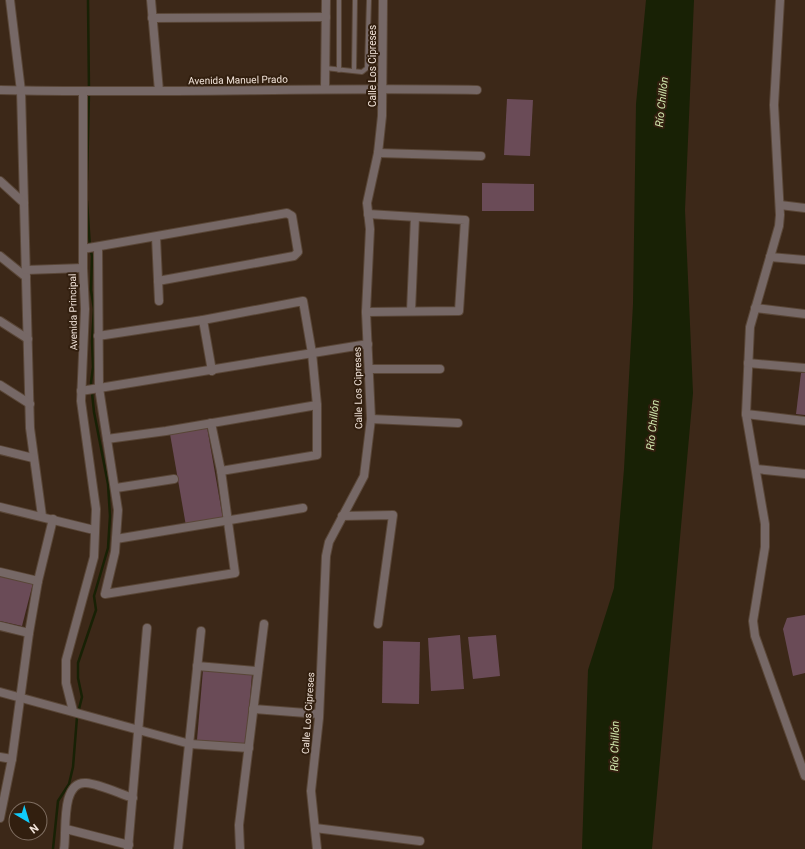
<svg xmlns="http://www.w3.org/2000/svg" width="805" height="849" viewBox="0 0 805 849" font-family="Roboto,sans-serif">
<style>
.green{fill:#6a4b57}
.water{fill:#182105}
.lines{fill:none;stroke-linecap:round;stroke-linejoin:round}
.stream{stroke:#182105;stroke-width:2.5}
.service-casing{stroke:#594637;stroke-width:6}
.minor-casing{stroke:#594637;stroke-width:10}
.service{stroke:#766866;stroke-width:4}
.minor{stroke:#766866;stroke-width:8}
.labels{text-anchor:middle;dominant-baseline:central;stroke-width:4;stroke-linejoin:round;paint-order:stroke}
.street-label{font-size:10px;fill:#f1e3d9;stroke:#321f0f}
.water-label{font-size:11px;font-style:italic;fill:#d1e7ad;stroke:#321f0f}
</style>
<rect width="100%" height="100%" fill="#3c2818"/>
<g class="green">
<polygon points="507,99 533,100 530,156 504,155"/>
<polygon points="482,183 534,184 534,211 482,211"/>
<polygon points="801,373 805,373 805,415 796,414"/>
<polygon points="207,427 223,519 186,526 170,434"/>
<polygon points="0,575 33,583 22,626 0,621"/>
<polygon points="805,615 805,673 793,676 783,629 787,618"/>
<polygon points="460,635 464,689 431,691 428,638"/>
<polygon points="496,635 500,676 473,679 468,637"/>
<polygon points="383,641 420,642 419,704 382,703"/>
<polygon points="203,670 252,674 246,744 197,740"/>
</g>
<polygon class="water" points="646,0 694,0 685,210 693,393 652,849 582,849 588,670 614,588 624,469 633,304 636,104"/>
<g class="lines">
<g class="stream">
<polyline points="87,180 89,92 88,0"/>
<polyline points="53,849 58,801 69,784 73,767 77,717 82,697 78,678 78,663 96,610 94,596 108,548 110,516 108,484 94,412 91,383 93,367 92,341 94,309 91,290 92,256 90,248 87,201"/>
</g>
<g class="service-casing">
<g id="service">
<polyline points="339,0 339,70"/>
<polyline points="325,68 362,72 367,68 369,0"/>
<polyline points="354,71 355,0"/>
</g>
</g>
<g class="minor-casing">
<g id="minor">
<polyline points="10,0 21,91 30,428 42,516"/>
<polyline points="151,0 159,91"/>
<polyline points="780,0 774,105 780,215 779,226 750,327 746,414 765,524 765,547 753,621 755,636 805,776"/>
<polyline points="152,18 326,17"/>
<polyline points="325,89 326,0"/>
<path d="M0,90c159,4 318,-3 477,0"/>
<polyline points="378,153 481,156"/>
<polyline points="0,181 24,203"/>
<polyline points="780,205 805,208"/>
<polyline points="156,237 159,301"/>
<polyline points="98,247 99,388 118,510 115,552 105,594 235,573 221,471 211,423"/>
<polyline points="83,249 287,213 292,216 298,252 294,256 158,281"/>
<polyline points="0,256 26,277"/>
<polyline points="770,257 805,260"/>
<polyline points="26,270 83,268"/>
<polyline points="755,308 805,314"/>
<polyline points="411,311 415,217"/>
<polyline points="366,312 459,311 465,220 368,214"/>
<polyline points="203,320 212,371"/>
<polyline points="0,321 28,339"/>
<polyline points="98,336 203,320 303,301 312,353 317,405 317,455 221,471"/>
<polyline points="748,363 805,368"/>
<polyline points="369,369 440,369"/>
<polyline points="0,385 30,404"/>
<polyline points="81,391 368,344"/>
<polyline points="746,414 805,421"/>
<polyline points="371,419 458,423"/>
<polyline points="107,439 166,431 317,405"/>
<polyline points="0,450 33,458"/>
<polyline points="756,469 805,474"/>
<polyline points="116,488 174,479"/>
<polyline points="0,507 94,530"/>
<polyline points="342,516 393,515 378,624"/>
<polyline points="116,539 303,508"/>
<polyline points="0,572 38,581"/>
<polyline points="0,626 29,633"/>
<polyline points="197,666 257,671"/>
<polyline points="0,692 190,744 249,748"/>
<polyline points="253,709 319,714"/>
<polyline points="73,711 66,683 66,660 94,557 96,509 81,401 85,309 83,268 83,93"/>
<polyline points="0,757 12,759"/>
<polyline points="0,818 12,759 29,633 38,581 53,519"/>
<polyline points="315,828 420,841"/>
<polyline points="66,829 129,845"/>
<path d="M64,849c3,-16 -4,-68 22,-66 14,1 34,11 47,15"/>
<polyline points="128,849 147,628"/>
<polyline points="178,849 201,631"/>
<polyline points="240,849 239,825 264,624"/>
<polyline points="317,849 311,791 319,718 326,556 329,542 364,476 371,419 366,312 370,229 367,203 378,153 382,116 383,0"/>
</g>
</g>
<use href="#service" class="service"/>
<use href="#minor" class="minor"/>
</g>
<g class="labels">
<g class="street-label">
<text transform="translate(372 66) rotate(-90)">Calle Los Cipreses</text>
<text transform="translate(238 80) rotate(-1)">Avenida Manuel Prado</text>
<text transform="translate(73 312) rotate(-91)">Avenida Principal</text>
<text transform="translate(358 388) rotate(-91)">Calle Los Cipreses</text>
<text transform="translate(308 713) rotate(-86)">Calle Los Cipreses</text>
</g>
<g class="water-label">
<text transform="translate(662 102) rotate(-84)">Río Chillón</text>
<text transform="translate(653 425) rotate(-84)">Río Chillón</text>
<text transform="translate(615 746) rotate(-89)">Río Chillón</text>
</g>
</g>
<g transform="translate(28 821) rotate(142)"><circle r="19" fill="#321f0f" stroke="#7e6d60"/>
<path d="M0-3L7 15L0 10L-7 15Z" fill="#10cafa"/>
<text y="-6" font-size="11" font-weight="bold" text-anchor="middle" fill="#f1e3d9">N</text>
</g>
</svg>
